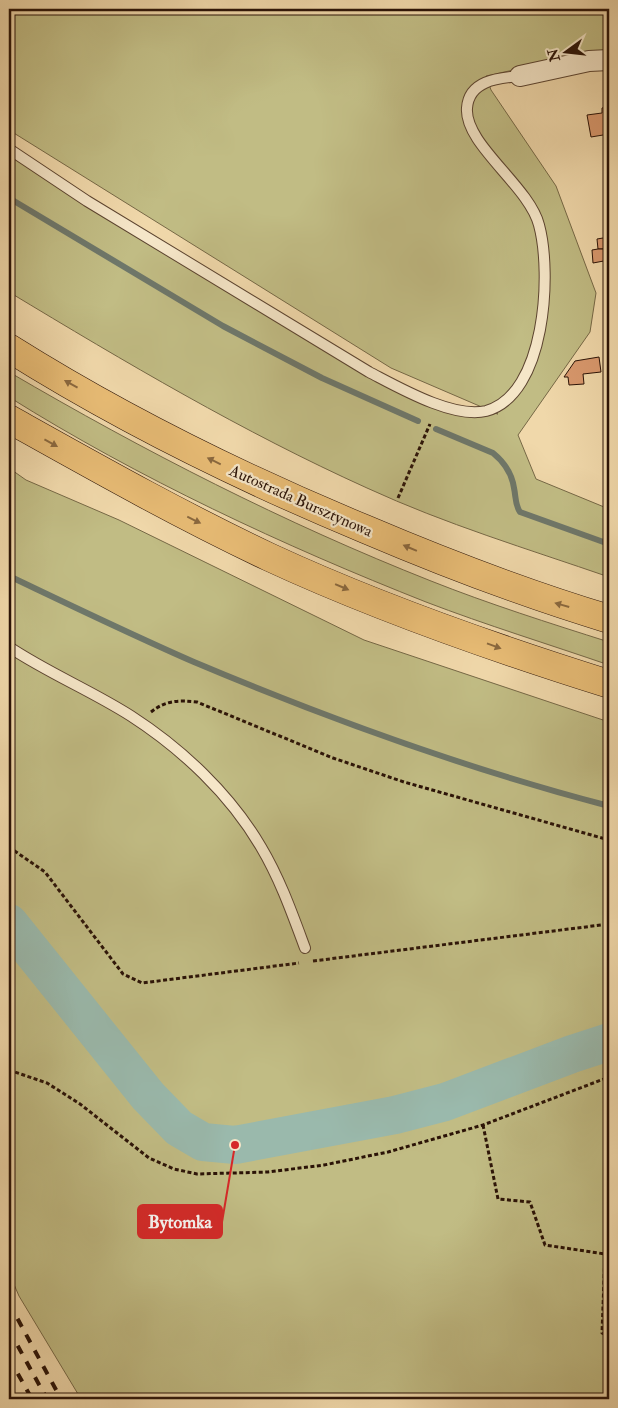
<svg xmlns="http://www.w3.org/2000/svg" width="618" height="1408" viewBox="0 0 618 1408" font-family="'IM FELL Double Pica',serif">
<style>
.green{fill:#c1bc84;stroke:#766846}
.lines{fill:none;stroke-linecap:round;stroke-linejoin:round}
.stream{stroke:#6e776a;stroke-width:6}
.river{stroke:#9ab9ac;stroke-width:38}
.building{fill:#d9996e;stroke:#2b1307}
.service-casing{stroke:#5c4430;stroke-width:12}
.minor-casing{stroke:#5c4430;stroke-width:22}
.motorway-casing{stroke:#2b1307;stroke-width:29}
.path{stroke:#2b1307;stroke-width:3;stroke-dasharray:4 2.5;stroke-linecap:butt}
.service{stroke:#f5e6c8;stroke-width:10}
.minor{stroke:#f5e6c8;stroke-width:20}
.motorway{stroke:#e8bc75;stroke-width:28}
.rail{stroke:#2b1307;stroke-width:4;stroke-dasharray:9 9;stroke-linecap:butt}
.oneway{fill:#8a683e}
.labels{text-anchor:middle;dominant-baseline:central;stroke-width:4.5;stroke-linejoin:round;paint-order:stroke}
.street-label{font-size:16px;fill:#2b1307;stroke:#f5e6c8}
.leader{fill:none;stroke:#d62828;stroke-width:2}
.callout-dot{fill:#d62828;stroke:#f5e6c8;stroke-width:2}
.callout{fill:#d62828;stroke:#d62828;stroke-width:2}
.callout-label{font-size:18px;text-anchor:middle;font-weight:bold;fill:#fff}
</style>
<rect width="100%" height="100%" fill="#f0d8aa"/>
<filter id="stains"><feTurbulence type="fractalNoise" baseFrequency=".004" numOctaves="4"/><feColorMatrix values="0 0 0 0 .2 0 0 0 0 .09 0 0 0 0 .02 0 0 0 .5 -.17"/></filter>
<radialGradient id="worn" r=".72"><stop offset=".6" stop-color="#630" stop-opacity="0"/><stop offset="1" stop-color="#630" stop-opacity=".3"/></radialGradient>
<g class="green">
<path d="M9,9h600v45h-22l-101,22 5,14 65,96 40,107 -6,39 -72,103 18,44 73,30v68c-81,-28 -164,-53 -242,-89 -124,-56 -242,-126 -358,-196v-137l360,217 81,36 36,3 12,3 -107,-46 -382,-238z"/>
<path d="M9,372c135,79 275,151 422,209 58,23 118,42 178,61v23c-61,-21 -123,-40 -183,-63 -142,-56 -288,-124 -417,-205z"/>
<polygon points="9,468 26,480 119,520 364,640 609,722 609,1399 81,1399 19,1296 9,1273"/>
</g>
<g class="lines">
<g class="stream">
<polyline points="9,198 223,326 322,378 418,421"/>
<path d="M436,429l57,24c11,9 19,21 21,35 2,9 1,17 6,24l89,32"/>
<path d="M9,576c61,29 123,59 185,86 135,57 273,107 415,144"/>
</g>
<polyline class="river" points="9,923 148,1096 179,1128 203,1142 235,1145 395,1115 445,1102 572,1054 609,1042"/>
</g>
<g class="building">
<polygon points="609,106 609,134 591,137 587,115 602,113 602,108"/>
<polygon points="609,237 609,249 598,249 597,239"/>
<polygon points="598,249 609,249 609,260 593,263 592,250"/>
<polygon points="599,357 601,372 583,374 584,384 569,385 568,377 564,377 575,361"/>
</g>
<g class="lines">
<g class="service-casing">
<g id="service">
<path d="M9,149l78,52 282,171c29,15 84,47 117,39 60,-16 66,-138 53,-186 -10,-39 -75,-81 -72,-117 2,-28 32,-30 53,-32"/>
<path d="M9,647c39,26 83,44 122,69 51,33 99,78 130,131 19,32 31,66 44,101"/>
</g>
</g>
<g class="minor-casing">
<polyline id="minor" points="520,76 589,61 609,60"/>
</g>
<g class="motorway-casing">
<g id="motorway">
<path d="M9,348c113,71 233,130 356,181 80,34 161,65 244,90"/>
<path d="M9,419c86,48 171,96 260,138 110,51 225,91 340,127"/>
</g>
</g>
<g class="path">
<polyline points="398,498 430,424"/>
<path d="M151,712c15,-12 28,-12 46,-10l136,56 71,24 205,58"/>
<polyline points="9,847 45,872 123,974 142,983 299,963"/>
<polyline points="313,961 609,924"/>
<polyline points="9,1070 47,1083 80,1104 149,1158 174,1169 197,1174 268,1172 324,1165 388,1152 483,1125 609,1077"/>
<polyline points="483,1125 498,1199 530,1202 545,1245 605,1254 602,1333 609,1337"/>
</g>
<use href="#service" class="service"/>
<use href="#minor" class="minor"/>
<use href="#motorway" class="motorway"/>
<g class="rail">
<polyline points="9,1303 61,1399"/>
<polyline points="9,1330 47,1399"/>
<polyline points="9,1358 32,1399"/>
<polyline points="9,1385 17,1399"/>
</g>
</g>
<defs><path id="oneway-solid" d="M-6-.8H1V-3.2L6.5 0L1 3.2V.8H-6Z" transform="scale(1.25)"/></defs>
<g class="oneway">
<use href="#oneway-solid" transform="translate(71 384) rotate(-151)"/>
<use href="#oneway-solid" transform="translate(51 443) rotate(29)"/>
<use href="#oneway-solid" transform="translate(214 461) rotate(-154)"/>
<use href="#oneway-solid" transform="translate(194 520) rotate(26)"/>
<use href="#oneway-solid" transform="translate(410 548) rotate(-157)"/>
<use href="#oneway-solid" transform="translate(342 587) rotate(23)"/>
<use href="#oneway-solid" transform="translate(562 605) rotate(-164)"/>
<use href="#oneway-solid" transform="translate(494 646) rotate(20)"/>
</g>
<g class="labels">
<g class="street-label">
<text transform="translate(301 501) rotate(24)">Autostrada Bursztynowa</text>
</g>
</g>
<path class="leader" d="M235 1145L222 1222"/>
<circle class="callout-dot" cx="235" cy="1145" r="5"/>
<rect class="callout" x="138" y="1205" width="84" height="33" rx="5"/>
<g class="callout-label">
<text x="180" y="1228">Bytomka</text>
</g>
<rect width="618" height="1408" fill="none" stroke="#f0d8aa" stroke-width="30"/>
<rect x="10" y="10" width="598" height="1388" fill="none" stroke="#2b1307" stroke-width="2.5"/>
<rect x="15" y="15" width="588" height="1378" fill="none" stroke="#2b1307"/>
<g transform="translate(566 52) rotate(255)" stroke="#f5e6c8" stroke-width="4" paint-order="stroke">
<path d="M0-4L9 19L0 12L-9 19Z" fill="#2b1307"/>
<text y="-8" font-size="14" font-weight="bold" text-anchor="middle" fill="#2b1307">N</text>
</g>
<rect width="100%" height="100%" filter="url(#stains)"/>
<rect width="100%" height="100%" fill="url(#worn)"/>
</svg>
